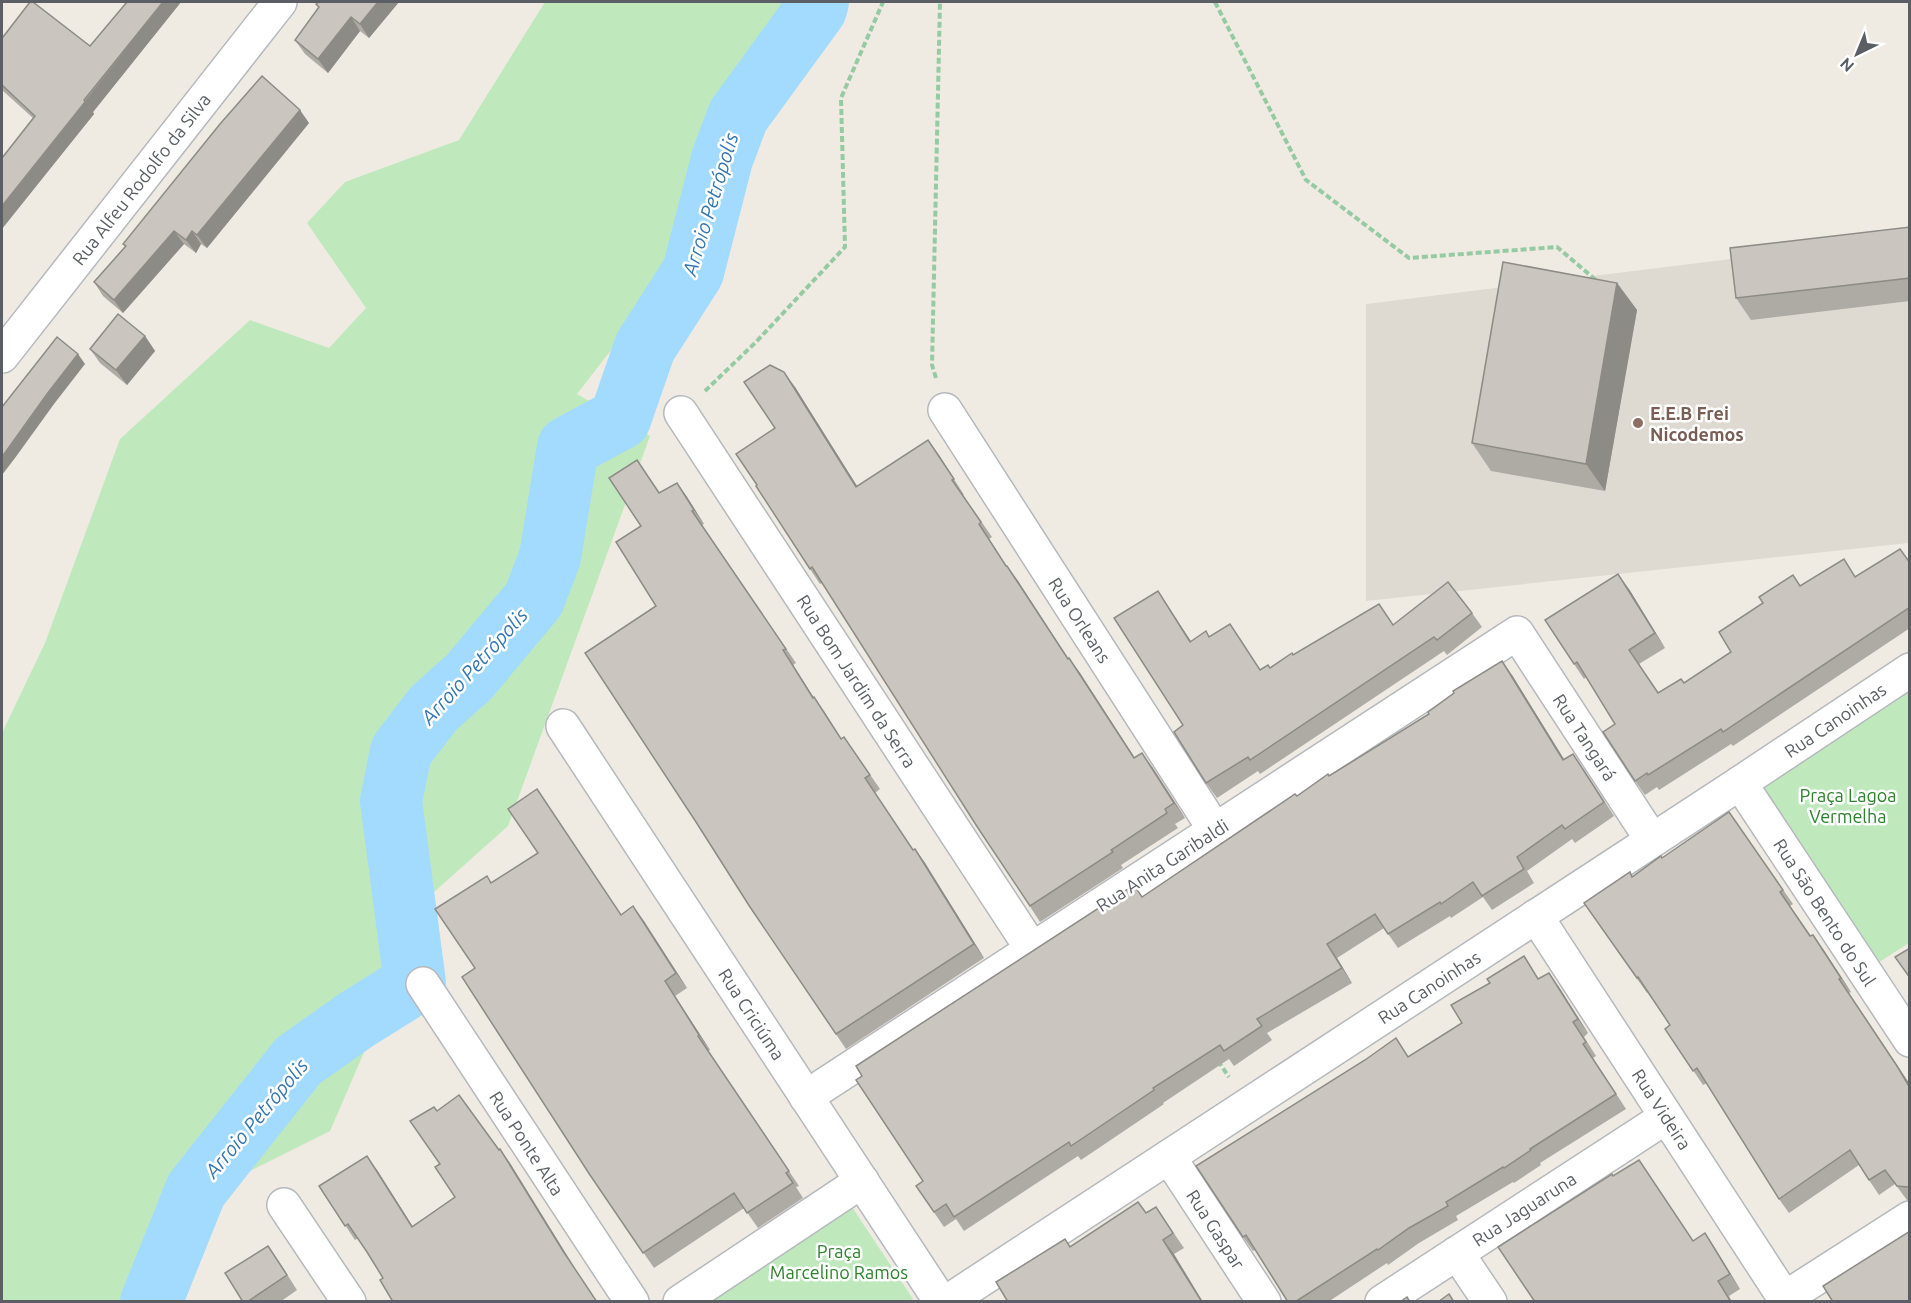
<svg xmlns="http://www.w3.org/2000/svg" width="1911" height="1303" viewBox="0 0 1911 1303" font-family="Ubuntu,sans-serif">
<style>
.education{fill:#dfdad1}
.green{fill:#bfe9bd}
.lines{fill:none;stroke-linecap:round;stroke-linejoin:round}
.river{stroke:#a2dbff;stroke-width:62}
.minor-casing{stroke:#b5b9be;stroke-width:36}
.path{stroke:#95caa2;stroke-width:4;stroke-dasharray:6 3;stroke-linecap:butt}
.minor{stroke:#fff;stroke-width:33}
.wall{fill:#aeaaa4}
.shaded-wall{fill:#8d8b86}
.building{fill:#cac6bf;stroke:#8d8b86;stroke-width:1.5}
.education-dot{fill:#8d6e63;stroke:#fff;stroke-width:2}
.labels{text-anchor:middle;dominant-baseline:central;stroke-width:5;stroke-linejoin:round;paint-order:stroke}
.street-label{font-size:18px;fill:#5b5f65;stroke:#fff}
.education-label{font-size:18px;font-weight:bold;fill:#785e54;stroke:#fff;text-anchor:start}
.park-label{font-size:18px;fill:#2d822d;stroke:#fff}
.water-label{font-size:20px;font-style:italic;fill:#3576b0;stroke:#fff}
</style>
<rect width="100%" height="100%" fill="#efebe2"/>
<polygon class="education" points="1909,237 1909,543 1366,601 1366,304"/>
<g class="green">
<polygon points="545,2 795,2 769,61 723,114 677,265 577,394 650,436 508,826 433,893 330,1131 216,1188 176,1301 2,1301 2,733 45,643 120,439 250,320 329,348 366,308 307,223 345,182 459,140"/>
<polygon points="1909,690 1909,943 1876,964 1761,785"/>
<polygon points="850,1204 913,1299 910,1302 702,1302"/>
</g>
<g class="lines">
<polyline class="river" points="151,1302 196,1190 298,1061 356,1020 415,983 391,801 401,751 434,708 469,677 534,599 550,557 568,447 620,419 645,347 693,272 722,159 738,116 816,9 818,2"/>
<g class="minor-casing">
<g id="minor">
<polyline points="2,356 280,2"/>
<polyline points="945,410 1215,830"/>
<polyline points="681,413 1032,949"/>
<polyline points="563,726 941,1302"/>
<polyline points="1740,783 1910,1040"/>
<polyline points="1536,916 1787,1302"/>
<polyline points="423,984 632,1302"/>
<polyline points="806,1097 1517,633 1652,840"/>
<polyline points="1169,1157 1264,1302"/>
<polyline points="284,1205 349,1302"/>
<polyline points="1457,1253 1490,1302"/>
<polyline points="1785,1298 1910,1218"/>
<polyline points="680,1302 862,1181"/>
<polyline points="947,1302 1740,783 1910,670"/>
<polyline points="1382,1302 1666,1117"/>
</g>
</g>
<g class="path">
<polyline points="1215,2 1306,180 1409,258 1557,247 1597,281"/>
<polyline points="936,378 932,365 940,2"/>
<polyline points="705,391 756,342 845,247 841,98 883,2"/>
<polyline points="1218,1061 1229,1077"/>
</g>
<use href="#minor" class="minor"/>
</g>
<g class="wall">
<polygon points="127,2 181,2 93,112 94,114 28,195 2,158 33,118 2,90 2,36 3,37 90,46"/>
<polygon points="319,2 399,2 369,38 360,31 328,73 305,54 295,40 319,8 316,4"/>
<polygon points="309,123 207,248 201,244 196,253 184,244 123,313 103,296 94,282 125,246 123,244"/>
<polygon points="1910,227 1910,301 1751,320 1736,298"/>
<polygon points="1617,283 1637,310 1605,491 1491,471 1472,443"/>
<polygon points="145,336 155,351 127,385 100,363 90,349"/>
<polygon points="795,387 857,486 939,455 964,495 963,495 992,537 989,539 1006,566 1007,566 1018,581 1068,658 1080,673 1135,758 1142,753 1185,818 1175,824 1178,828 1121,865 1123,868 1040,922 822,583 820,584 810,569 757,485 775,428"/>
<polygon points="637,460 660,493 677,483 687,497 704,524 702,525 796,663 793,665 813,697 824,711 841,738 844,737 880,789 875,793 913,850 915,849 925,863 984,958 846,1049 750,907 656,606 641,526"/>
<polygon points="1910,563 1910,628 1733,746 1731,744 1659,790 1657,787 1645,795 1635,781 1615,724 1586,677 1584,679 1574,664 1629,589 1665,648 1639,664 1659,693 1684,683 1731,652 1763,603 1793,575 1800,586 1856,577"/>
<polygon points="1158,591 1191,641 1210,637 1240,638 1260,670 1270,668 1293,655 1394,625 1472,613 1482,627 1447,655 1444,651 1260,774 1258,771 1217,798 1206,783 1183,725"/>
<polygon points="1512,675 1564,759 1583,768 1614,816 1575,843 1572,839 1527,871 1534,883 1492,910 1483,897 1451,918 1450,916 1398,948 1384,928 1337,958 1352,983 1267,1033 1272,1040 1234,1066 1229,1059 1163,1103 1164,1104 1081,1160 1078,1156 964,1231 956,1219 944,1227 916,1186 923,1181 1142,897 1329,776"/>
<polygon points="1729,812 1793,904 1790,906 1811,936 1823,949 1851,992 1849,993 1910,1085 1910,1200 1907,1200 1895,1184 1879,1195 1859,1165 1789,1213 1779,1199 1707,1083 1703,1085 1665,1029 1670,1025 1647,992 1647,993 1584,903 1632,877 1662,858"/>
<polygon points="492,883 621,915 633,906 687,988 675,996 710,1050 708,1051 799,1186 796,1187 803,1198 758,1228 744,1208 654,1268 590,1175 475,968"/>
<polygon points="1549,973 1588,1033 1584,1037 1596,1056 1593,1058 1626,1109 1540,1163 1541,1165 1514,1183 1513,1182 1456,1216 1458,1220 1419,1243 1388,1265 1387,1263 1328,1302 1288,1302 1255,1250 1253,1251 1243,1237 1409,1056"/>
<polygon points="437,1111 499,1150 510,1163 383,1278 358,1238 355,1240 319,1186 377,1170 412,1226 455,1197 440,1164"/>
<polygon points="1613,1176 1693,1241 1705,1233 1740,1289 1729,1296 1732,1302 1535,1302"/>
<polygon points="1156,1207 1184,1248 1174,1254 1070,1246 1146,1213"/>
<polygon points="278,1260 297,1290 280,1302 243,1302"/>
</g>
<g class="shaded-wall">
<polygon points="163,2 181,2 93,112 94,114 2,229 2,206"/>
<polygon points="378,2 399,2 369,38 360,24"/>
<polygon points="351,17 360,31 328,73 318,59"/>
<polygon points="300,110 309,123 207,248 197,235"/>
<polygon points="174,231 184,244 123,313 114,300"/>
<polygon points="192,231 201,244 196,253 186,240"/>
<polygon points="1617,283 1637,310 1605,491 1586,464"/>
<polygon points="145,336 155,351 127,385 116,370"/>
<polygon points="78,354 85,364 54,404 15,458 2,475 2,457 47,394"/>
<polygon points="784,372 795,387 867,502 856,487"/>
<polygon points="928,440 939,455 964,495 954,479"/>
<polygon points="677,483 687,497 704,524 694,510"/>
<polygon points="1007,566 1018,581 1078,674 1068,659"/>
<polygon points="1618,574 1629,589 1665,648 1655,633"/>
<polygon points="1158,591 1168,606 1200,656 1190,642"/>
<polygon points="783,650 793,665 823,712 813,698"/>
<polygon points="1069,658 1080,673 1145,774 1134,758"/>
<polygon points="1502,661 1512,675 1573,774 1563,760"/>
<polygon points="1142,753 1153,768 1185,818 1174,803"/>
<polygon points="915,849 925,863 984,958 974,944"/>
<polygon points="633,906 644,921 687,988 676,973"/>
<polygon points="1813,935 1823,949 1851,992 1841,978"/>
<polygon points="1327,944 1337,958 1352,983 1342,968"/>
<polygon points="1549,973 1559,987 1588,1033 1578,1019"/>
<polygon points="665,981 675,996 710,1050 699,1035"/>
<polygon points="1849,993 1907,1080 1910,1085 1910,1088"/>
<polygon points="500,1149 510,1163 573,1265 563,1251"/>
<polygon points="367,1156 377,1170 422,1241 412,1227"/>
<polygon points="1705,1233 1715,1248 1740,1289 1730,1274"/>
<polygon points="1163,1240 1174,1254 1203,1302 1202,1302"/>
</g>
<g class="building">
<polygon points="30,2 33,2 90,46 127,2 163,2 84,100 85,102 2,206 2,157 2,158 35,116 2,85 2,36 3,37"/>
<polygon points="319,2 378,2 360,24 351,17 318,59 295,40 319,7 316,4"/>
<polygon points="262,76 300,110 197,235 192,231 186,240 174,231 114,300 94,282 126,246 123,244 220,124"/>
<polygon points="1910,227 1910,278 1736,298 1730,248"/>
<polygon points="1503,262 1617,283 1586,464 1472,443"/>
<polygon points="118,314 145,336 116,370 90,349"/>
<polygon points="57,337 78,354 47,394 2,457 2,407"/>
<polygon points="770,365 784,372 856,487 928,440 954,479 952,480 981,522 979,524 1006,566 1007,566 1068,659 1069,658 1134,758 1142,753 1174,803 1165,809 1167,813 1111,850 1113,852 1030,906 978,828 812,567 810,569 756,486 757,485 736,454 775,428 744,382"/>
<polygon points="637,460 659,493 677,483 694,510 692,511 786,649 783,650 813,698 814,697 841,739 844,737 870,775 865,778 913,850 915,849 974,944 836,1034 750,907 696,822 585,653 656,606 616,542 641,526 609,478"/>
<polygon points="1900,549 1910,563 1910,607 1723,732 1721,729 1648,775 1647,773 1635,781 1603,732 1615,724 1577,662 1574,664 1545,620 1618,574 1655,633 1629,650 1658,693 1681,679 1684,683 1731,652 1719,632 1763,603 1759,597 1793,575 1800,586 1844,559 1855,577"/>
<polygon points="1448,582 1472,613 1437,640 1434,637 1250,760 1248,757 1206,783 1174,732 1183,725 1114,618 1158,591 1190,642 1206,631 1209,637 1230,624 1260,670 1268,665 1270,668 1292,653 1293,655 1379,604 1393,625"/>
<polygon points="1502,661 1563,760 1573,754 1604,802 1565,829 1562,825 1517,857 1524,869 1482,896 1473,882 1441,904 1440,902 1388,934 1375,914 1327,944 1342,968 1257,1019 1262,1026 1224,1051 1220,1045 1153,1088 1154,1090 1071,1146 1069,1142 954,1217 946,1204 934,1212 916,1186 923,1181 856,1080 862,1076 856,1066 1134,885 1142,897 1295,794 1297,796 1328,774 1329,776 1429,714 1428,712 1454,693 1453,691"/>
<polygon points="537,789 621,915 633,906 676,973 665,981 699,1035 698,1036 789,1171 786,1173 793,1183 747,1213 734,1193 643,1253 590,1175 462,977 475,968 435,909 487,876 491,883 538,853 508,809"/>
<polygon points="1729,812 1783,890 1780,892 1810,936 1813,935 1841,978 1839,979 1897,1066 1910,1088 1910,1188 1908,1187 1897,1186 1885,1170 1869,1180 1850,1150 1779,1199 1697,1068 1693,1071 1665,1029 1670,1025 1638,977 1637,978 1584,903 1630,872 1632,877 1661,856 1662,858"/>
<polygon points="1910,948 1910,978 1895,957"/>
<polygon points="1524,956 1538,979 1549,973 1578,1019 1573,1022 1586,1042 1583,1044 1616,1094 1530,1149 1531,1150 1504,1168 1503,1167 1446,1202 1448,1206 1409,1228 1378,1250 1377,1249 1295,1302 1288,1302 1246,1235 1243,1237 1196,1166 1365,1060 1396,1038 1408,1057 1462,1023 1451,1005 1490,983 1487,979"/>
<polygon points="459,1095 499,1150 500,1149 563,1251 597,1302 393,1302 380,1280 383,1278 367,1252 348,1224 345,1226 319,1186 367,1156 412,1227 455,1197 435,1167 440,1164 410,1121 434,1107 437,1111"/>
<polygon points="1639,1160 1693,1241 1705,1233 1730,1274 1718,1281 1731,1302 1535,1302 1498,1247 1612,1174 1613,1176"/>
<polygon points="1138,1202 1146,1213 1156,1207 1173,1233 1163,1240 1202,1302 1008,1302 996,1282 1065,1239 1070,1247"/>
<polygon points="1910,1231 1910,1302 1833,1302 1823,1286"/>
<polygon points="268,1246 287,1275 247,1302 243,1302 225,1273"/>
<polygon points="1449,1294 1454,1302 1438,1302"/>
<polygon points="1407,1297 1410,1302 1400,1302"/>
</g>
<circle class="education-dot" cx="1638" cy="423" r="6"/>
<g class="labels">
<g class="street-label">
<text transform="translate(141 179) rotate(-52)">Rua Alfeu Rodolfo da Silva</text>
<text transform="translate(1080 620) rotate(57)">Rua Orleans</text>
<text transform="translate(857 681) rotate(57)">Rua Bom Jardim da Serra</text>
<text transform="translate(1835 720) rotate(-34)">Rua Canoinhas</text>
<text transform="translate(1585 737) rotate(57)">Rua Tangará</text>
<text transform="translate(1162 865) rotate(-33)">Rua Anita Garibaldi</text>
<text transform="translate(1825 912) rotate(57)">Rua São Bento do Sul</text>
<text transform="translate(1429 987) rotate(-33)">Rua Canoinhas</text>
<text transform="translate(752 1014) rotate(57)">Rua Criciúma</text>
<text transform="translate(1662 1109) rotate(57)">Rua Videira</text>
<text transform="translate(527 1143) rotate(57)">Rua Ponte Alta</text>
<text transform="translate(1524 1209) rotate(-33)">Rua Jaguaruna</text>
<text transform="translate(1216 1229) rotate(57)">Rua Gaspar</text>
</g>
<g class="education-label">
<text x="1650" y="413">E.E.B Frei<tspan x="1650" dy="21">Nicodemos</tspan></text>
</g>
<g class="park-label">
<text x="1848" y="795">Praça Lagoa<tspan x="1848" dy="21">Vermelha</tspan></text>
<text x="839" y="1251">Praça<tspan x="839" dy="21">Marcelino Ramos</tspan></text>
</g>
<g class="water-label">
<text transform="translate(710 204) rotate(-73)">Arroio Petrópolis</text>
<text transform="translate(474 666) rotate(-48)">Arroio Petrópolis</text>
<text transform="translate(256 1118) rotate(-50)">Arroio Petrópolis</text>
</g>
</g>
<rect width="1911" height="1303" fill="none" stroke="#5b5f65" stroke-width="6"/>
<g transform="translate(1857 54) rotate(223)" stroke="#ffffff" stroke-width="4.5" paint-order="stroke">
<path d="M0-4.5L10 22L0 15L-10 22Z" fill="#5b5f65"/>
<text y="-9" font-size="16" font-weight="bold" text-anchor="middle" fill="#5b5f65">N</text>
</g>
</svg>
